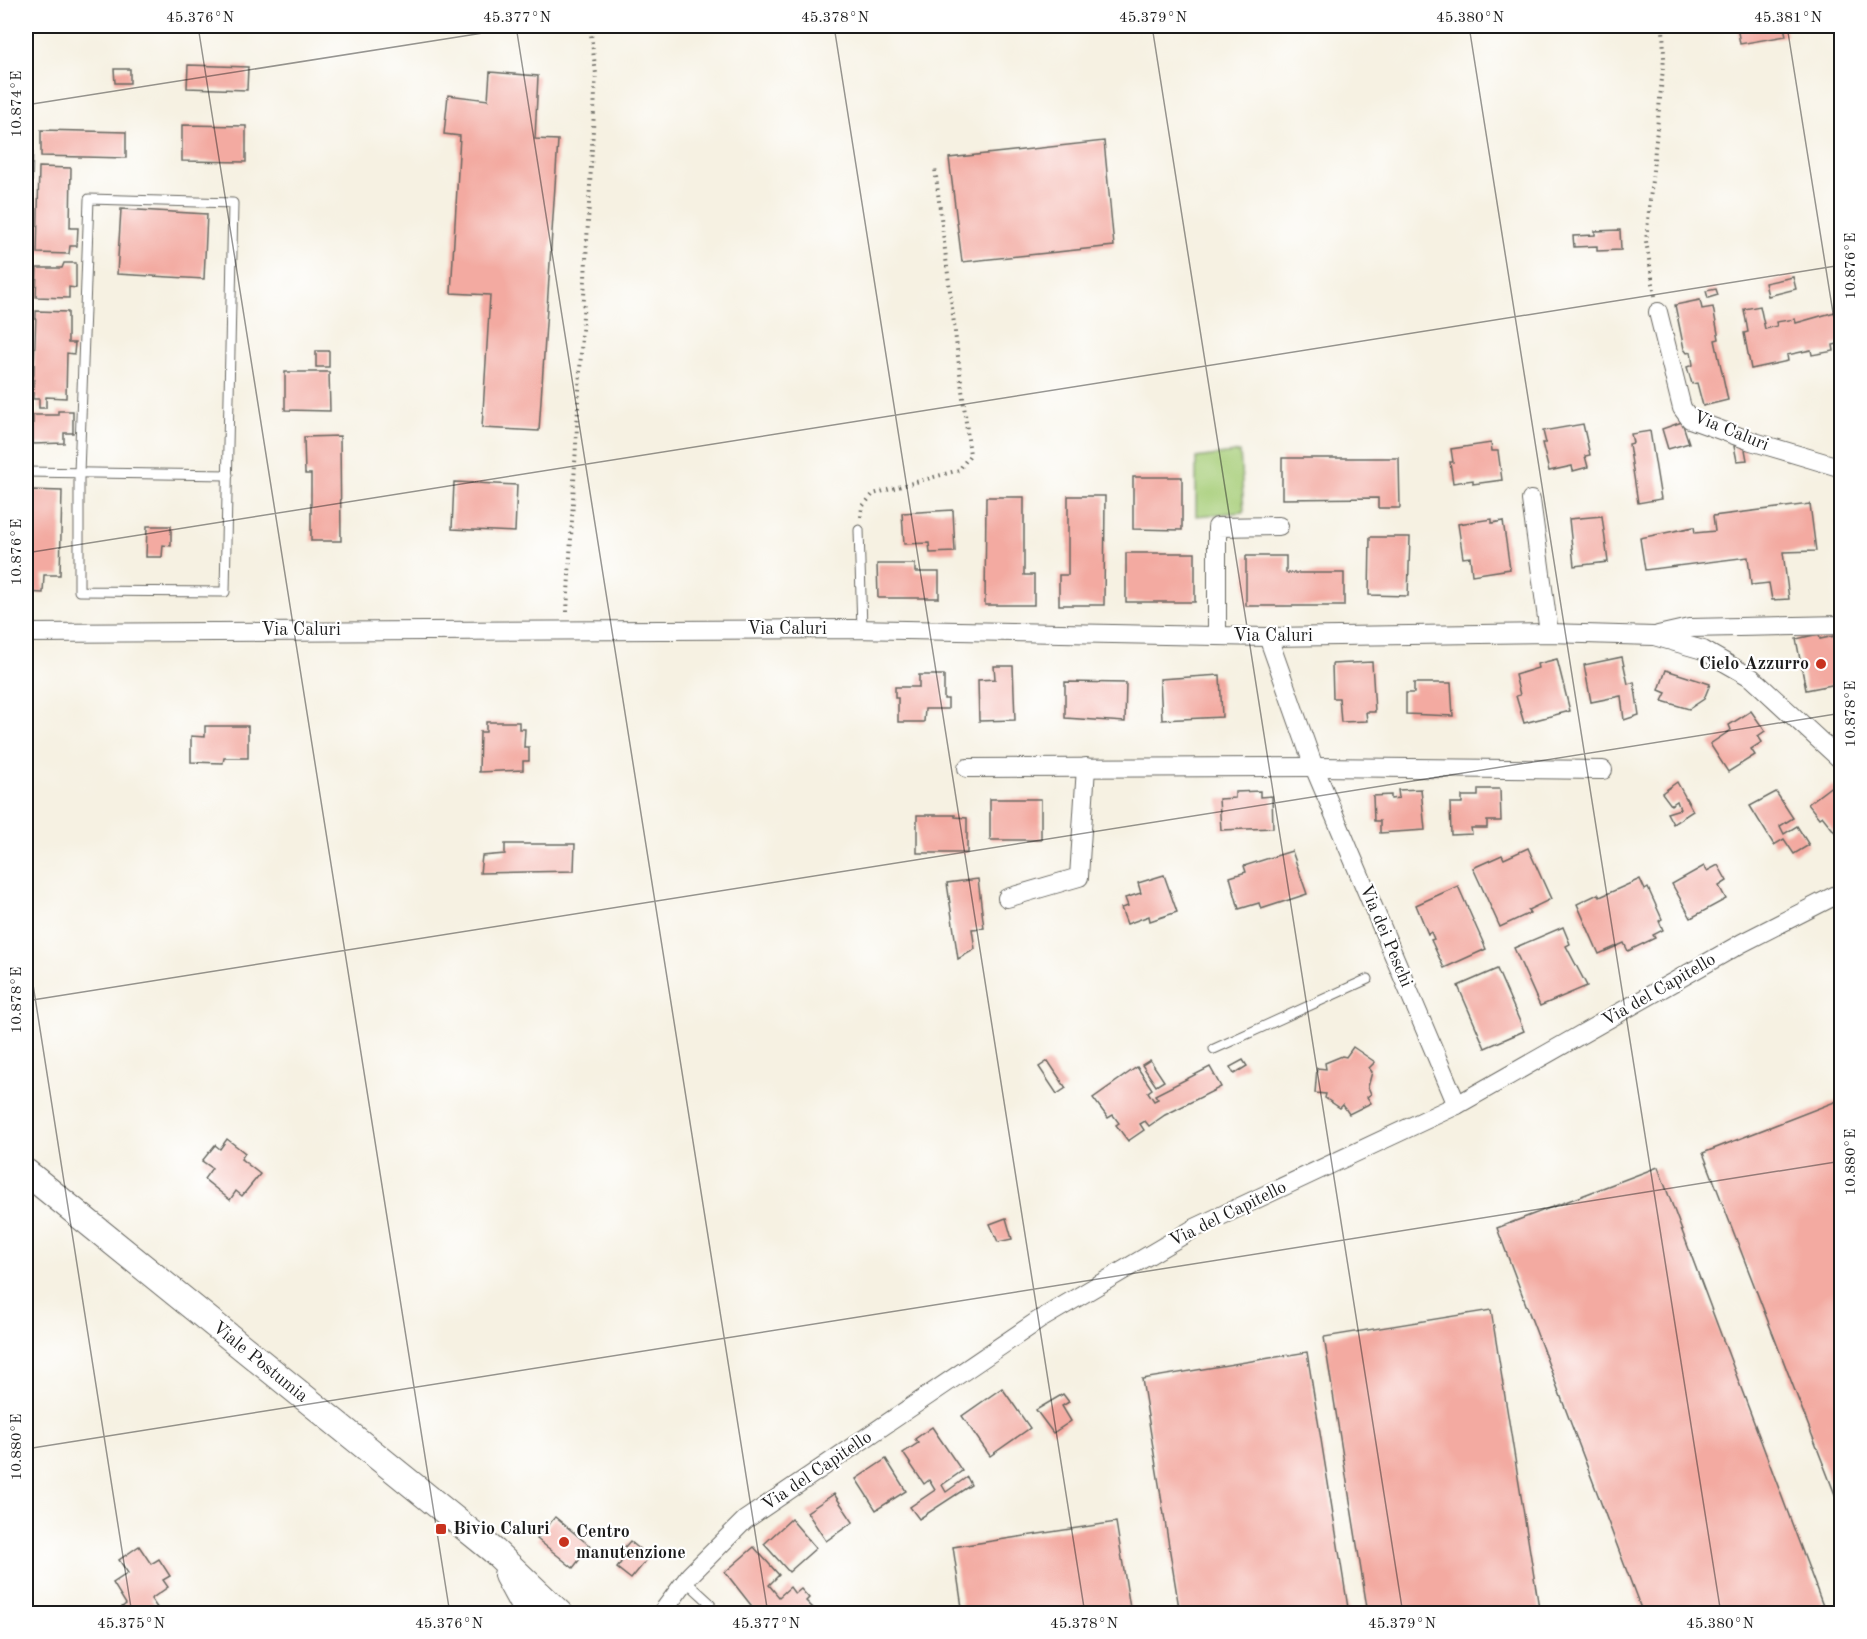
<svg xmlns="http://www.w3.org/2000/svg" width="1867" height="1639" viewBox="0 0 1867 1639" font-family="'Old Standard TT',serif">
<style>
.green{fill:#a7ce79;stroke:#62754a;stroke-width:1.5}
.building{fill:#f3aaa1}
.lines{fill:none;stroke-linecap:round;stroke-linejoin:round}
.service-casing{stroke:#686761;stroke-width:11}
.minor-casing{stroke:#686761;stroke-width:20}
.secondary-casing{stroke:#686761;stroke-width:28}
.path{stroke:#686761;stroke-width:4;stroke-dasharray:1.5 4.5;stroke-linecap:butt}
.service{stroke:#fff;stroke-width:9}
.minor{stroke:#fff;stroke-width:18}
.secondary{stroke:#fff;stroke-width:26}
.ticks{fill:none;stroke:#1c1c1c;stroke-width:1.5;stroke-opacity:0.45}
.poi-dot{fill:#c8321e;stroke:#fff;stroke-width:2}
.labels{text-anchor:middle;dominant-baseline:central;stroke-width:4.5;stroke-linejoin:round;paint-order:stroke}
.street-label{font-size:18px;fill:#1c1c1c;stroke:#fff}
.poi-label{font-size:18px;font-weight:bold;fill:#1c1c1c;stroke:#fff;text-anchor:start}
.neatline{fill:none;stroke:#1c1c1c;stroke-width:2}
.ticks-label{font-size:15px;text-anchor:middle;fill:#1c1c1c}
</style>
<rect width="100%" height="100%" fill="#fff"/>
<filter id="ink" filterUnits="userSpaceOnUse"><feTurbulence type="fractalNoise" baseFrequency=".0167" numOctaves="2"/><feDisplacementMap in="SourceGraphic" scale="12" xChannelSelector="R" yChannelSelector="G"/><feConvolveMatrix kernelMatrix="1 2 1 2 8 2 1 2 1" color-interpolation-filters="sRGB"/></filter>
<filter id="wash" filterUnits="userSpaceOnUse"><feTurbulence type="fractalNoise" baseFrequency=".008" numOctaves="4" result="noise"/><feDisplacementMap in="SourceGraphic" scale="24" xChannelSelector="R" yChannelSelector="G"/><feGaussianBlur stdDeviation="1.35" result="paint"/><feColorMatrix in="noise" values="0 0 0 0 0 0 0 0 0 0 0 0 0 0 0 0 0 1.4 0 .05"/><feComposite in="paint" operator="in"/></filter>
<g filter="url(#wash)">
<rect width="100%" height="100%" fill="#f6f1e2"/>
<polygon class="green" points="1240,452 1244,512 1196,516 1196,458"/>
<g id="blocks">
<g class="building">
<polygon points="1737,26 1784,26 1786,36 1740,44"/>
<polygon points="188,65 248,67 247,90 187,88"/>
<polygon points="114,69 130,69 130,83 115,83"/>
<polygon points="490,72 538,76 535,139 558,140 539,431 482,428 490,295 451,293 460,136 444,134 448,95 488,100"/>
<polygon points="182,125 246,126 246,162 182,161"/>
<polygon points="41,130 126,132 126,158 41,156"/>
<polygon points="1104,141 1114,246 962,262 949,158"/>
<polygon points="39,167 71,168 70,228 78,228 77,246 70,246 69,254 37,253"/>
<polygon points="121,209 207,214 204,279 117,274"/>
<polygon points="1620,230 1621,250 1597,251 1597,246 1574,247 1573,236 1595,235 1595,231"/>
<polygon points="64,263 76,263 76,288 69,287 69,298 36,297 37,268 62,268"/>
<polygon points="1793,277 1796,289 1768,296 1765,283"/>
<polygon points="1716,289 1718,295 1708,298 1706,291"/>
<polygon points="1700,300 1702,309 1713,307 1719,339 1715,340 1728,400 1703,406 1697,383 1692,384 1687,367 1693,365 1691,352 1687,353 1684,349 1675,305"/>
<polygon points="1760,306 1765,329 1777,326 1776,322 1795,319 1796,323 1842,310 1842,343 1833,345 1834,351 1812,355 1811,350 1787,355 1788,361 1751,369 1744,333 1748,332 1744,309"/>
<polygon points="36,311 68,312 68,343 75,343 74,354 67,353 66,398 46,397 46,408 39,408 39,399 33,399"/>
<rect x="316" y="351" width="13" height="16"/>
<polygon points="285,372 329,372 330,411 285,410"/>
<polygon points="58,411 73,411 73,433 64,433 64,443 33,444 33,415 58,415"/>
<polygon points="1682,422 1689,443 1668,449 1662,429"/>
<polygon points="1583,424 1590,455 1585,456 1588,467 1573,471 1572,466 1549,471 1542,443 1546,443 1543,431"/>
<polygon points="1650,431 1661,499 1638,503 1629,444 1633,443 1631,434"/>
<polygon points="340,436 341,541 311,541 311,474 305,474 304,437"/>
<polygon points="1491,443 1492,451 1498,451 1502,480 1473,484 1473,480 1453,483 1450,462 1453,462 1451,449"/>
<polygon points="1744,444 1747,460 1737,461 1734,446"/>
<polygon points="1282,458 1399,458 1400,508 1378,508 1378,498 1282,499"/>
<polygon points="1133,477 1182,477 1182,530 1133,529"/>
<polygon points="454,482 517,485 515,532 452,529"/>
<polygon points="30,490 62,491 60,575 44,575 43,593 26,592 26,508 30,508"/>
<polygon points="1068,496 1105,496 1104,605 1059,605 1059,575 1068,575"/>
<polygon points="986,497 1024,497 1024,575 1034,575 1034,605 985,605"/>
<polygon points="1810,504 1816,551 1783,552 1789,599 1772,600 1769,583 1751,585 1748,557 1645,570 1640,538 1694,527 1695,533 1715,531 1713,516"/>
<polygon points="953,510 955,552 930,553 929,543 904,544 902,513"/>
<polygon points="1602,516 1608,562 1574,566 1569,519"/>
<polygon points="1492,519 1492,523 1503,521 1510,569 1472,575 1470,557 1463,558 1458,524"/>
<polygon points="1836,522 1842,522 1842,554 1840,554"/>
<polygon points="147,526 171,526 171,546 163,545 162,557 146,557"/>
<polygon points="1370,537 1410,537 1408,596 1369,595"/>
<rect x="1126" y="553" width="69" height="49"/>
<polygon points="1246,556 1286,556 1286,573 1344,573 1344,606 1246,606"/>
<polygon points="877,564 915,564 915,572 939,572 939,598 878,598"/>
<polygon points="1819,634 1820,639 1835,636 1836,645 1842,643 1842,683 1806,690 1796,639"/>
<polygon points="1622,657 1628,684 1634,682 1639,715 1624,720 1621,696 1591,702 1584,665"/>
<polygon points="1557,659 1570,711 1524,723 1516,696 1520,695 1515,675 1538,668 1537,664"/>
<polygon points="1372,662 1375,712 1366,712 1367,721 1341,722 1339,698 1333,698 1332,664"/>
<polygon points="994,666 1013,666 1015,720 979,721 978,680 995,679"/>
<polygon points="1666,670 1710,684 1704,699 1689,709 1662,701 1666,693 1659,690"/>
<polygon points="919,675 944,675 944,699 948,699 948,709 925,709 924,722 898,722 898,698 895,698 895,687 919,687"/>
<polygon points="1220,675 1222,717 1162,720 1160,679"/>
<polygon points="1065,682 1126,683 1125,722 1065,718"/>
<polygon points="1414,683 1451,683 1453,716 1406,714 1406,693 1414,693"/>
<polygon points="1751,711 1765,731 1758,736 1762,742 1751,749 1755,755 1728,772 1710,744 1731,730 1729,725"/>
<polygon points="486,722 519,722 519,729 525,729 524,747 529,747 529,761 523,761 523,770 479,772 480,732 486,732"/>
<polygon points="205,726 248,726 248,758 224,758 223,763 191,762 191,736 205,737"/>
<polygon points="1677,782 1693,811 1673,824 1667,813 1680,809 1677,801 1671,805 1662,793"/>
<polygon points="1833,785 1838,792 1842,790 1842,841 1822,816 1819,818 1808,804"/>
<polygon points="1421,789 1425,830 1380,833 1380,821 1374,821 1373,796 1391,795 1391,799 1399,798 1398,790"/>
<polygon points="1478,789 1500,789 1501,821 1487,821 1487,828 1471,828 1472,834 1451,835 1450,803 1462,803 1462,796 1478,796"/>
<polygon points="1260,791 1260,797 1272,796 1273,828 1221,830 1219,799 1235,798 1235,792"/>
<polygon points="1776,792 1793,818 1780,826 1784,834 1797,826 1809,845 1794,854 1784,839 1774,845 1750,806"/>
<rect x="990" y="799" width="51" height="41"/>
<polygon points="917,815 955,815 955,817 967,818 967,853 917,853"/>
<polygon points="505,844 575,844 574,871 480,873 482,856 505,854"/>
<polygon points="1528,848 1551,899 1528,910 1530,913 1500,927 1473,868 1502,855 1504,859"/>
<polygon points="1292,851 1307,894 1261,909 1259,903 1239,909 1230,877 1246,872 1244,866"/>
<polygon points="1718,865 1727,881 1719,886 1726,899 1691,918 1672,884 1704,866 1707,871"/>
<polygon points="1164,875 1177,912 1150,921 1149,916 1127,924 1121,908 1128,906 1125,898 1141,893 1138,883"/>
<polygon points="978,879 984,928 972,929 975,949 958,959 947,883"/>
<polygon points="1640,879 1645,890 1648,888 1662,919 1659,921 1663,930 1653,935 1655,938 1628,951 1624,943 1599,954 1577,904 1598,894 1600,897"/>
<polygon points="1458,886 1486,949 1444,968 1431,940 1434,939 1431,932 1428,934 1416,905"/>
<polygon points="1563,927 1570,944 1566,946 1587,986 1540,1006 1514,948"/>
<polygon points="1497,969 1524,1031 1485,1048 1458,986"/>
<polygon points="1353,1047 1375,1062 1369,1068 1372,1072 1368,1087 1371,1094 1367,1097 1371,1103 1349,1114 1343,1105 1340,1108 1325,1098 1326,1094 1315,1093 1317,1068 1326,1069 1325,1063 1342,1056 1346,1057"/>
<polygon points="1150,1060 1164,1081 1156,1086 1142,1065"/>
<polygon points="1243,1060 1247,1066 1234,1074 1230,1067"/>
<polygon points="1048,1061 1066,1088 1057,1094 1039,1067"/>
<polygon points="1137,1067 1152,1089 1148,1092 1154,1101 1158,1099 1155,1095 1210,1067 1221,1087 1165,1115 1149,1126 1145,1121 1140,1124 1144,1130 1128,1141 1116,1125 1119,1123 1113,1115 1108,1118 1093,1098"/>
<polygon points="1842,1099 1842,1510 1841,1510 1703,1153"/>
<polygon points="227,1139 245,1153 241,1159 260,1174 242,1196 236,1191 230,1200 204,1179 212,1168 202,1161 215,1145 220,1149"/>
<polygon points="1658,1167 1826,1614 1643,1614 1497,1228"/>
<polygon points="1006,1218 1012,1239 998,1242 990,1224"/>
<polygon points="1491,1310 1540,1614 1368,1614 1324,1337"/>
<polygon points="1307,1352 1349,1614 1180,1614 1142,1379"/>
<polygon points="1002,1388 1030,1428 990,1456 962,1416"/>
<polygon points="1063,1394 1069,1402 1062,1406 1071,1421 1053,1433 1036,1410"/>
<polygon points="932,1427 962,1471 942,1485 946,1492 967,1477 971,1485 919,1519 910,1507 935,1490 929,1480 924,1484 903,1453 918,1443 915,1439"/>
<polygon points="886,1459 906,1491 876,1510 856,1479"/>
<polygon points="834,1494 853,1522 826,1541 807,1512"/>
<polygon points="555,1517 590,1546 573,1568 537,1539"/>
<polygon points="791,1519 816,1548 789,1572 764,1544"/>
<polygon points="1116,1522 1131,1614 963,1614 953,1547"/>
<polygon points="630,1541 649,1557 631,1579 617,1568 622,1561 616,1557"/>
<polygon points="139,1546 151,1564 159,1559 170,1576 163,1580 168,1587 151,1599 160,1612 158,1614 121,1614 118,1610 126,1604 113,1583 128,1573 119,1560"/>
<polygon points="754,1547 779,1575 769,1585 779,1597 790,1587 795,1594 801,1589 809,1598 806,1601 813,1608 807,1614 758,1614 725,1572"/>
</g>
</g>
</g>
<g filter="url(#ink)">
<use href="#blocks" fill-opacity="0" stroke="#686761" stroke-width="1.5"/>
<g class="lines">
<g class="service-casing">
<g id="service">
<polyline points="26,150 28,151 26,232"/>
<polygon points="89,199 233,203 225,592 79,591 79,473"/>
<polyline points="26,472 228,475"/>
<polyline points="859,530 862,629"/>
<polyline points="1214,1049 1368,979"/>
<polyline points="686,1581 710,1603 702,1614"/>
</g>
</g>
<g class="minor-casing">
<g id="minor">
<polyline points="1658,312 1682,408 1690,419 1751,441 1842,468"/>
<polyline points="1531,500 1549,633"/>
<polyline points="26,633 852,629 1268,637 1549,633 1654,636 1703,650 1752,678 1842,761"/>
<polyline points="1658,635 1689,628 1842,625"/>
<polyline points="1217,636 1217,527 1279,526"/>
<polyline points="1268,637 1314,767 1457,1105"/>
<polyline points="967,768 1314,767 1603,770"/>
<polyline points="1007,898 1079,877 1086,767"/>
<polyline points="661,1614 690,1575 745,1520 1039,1320 1195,1228 1457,1105 1742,943 1842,892"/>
</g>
</g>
<g class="secondary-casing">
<g id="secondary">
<polyline points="26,1172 494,1551 560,1614"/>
<polyline points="507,1575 528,1614"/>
</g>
</g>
<g class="path">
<polyline points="1655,296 1646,241 1664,58 1663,26"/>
<polyline points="861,517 862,507 873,494 959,470 970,455 935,168"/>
<polyline points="567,612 596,74 590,26"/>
</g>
<use href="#service" class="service"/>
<use href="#minor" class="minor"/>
<use href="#secondary" class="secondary"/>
</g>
</g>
<path class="ticks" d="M198,26l252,1588M516,26l252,1588M834,26l251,1588M1152,26l251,1588M1469,26l252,1588M1787,26l55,343M26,105l502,-79M26,553l1816,-288M26,940l106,674M26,1001l1816,-288M26,1449l1816,-288M1812,1614l30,-5"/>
<g class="poi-dot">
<circle cx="1821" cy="664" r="6"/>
<rect x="435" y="1523" width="12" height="12" rx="3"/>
<circle cx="564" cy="1542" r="6"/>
</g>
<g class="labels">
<g class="street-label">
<text transform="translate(1731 431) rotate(22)">Via Caluri</text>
<text x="787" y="629">Via Caluri</text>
<text x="301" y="630">Via Caluri</text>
<text x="1273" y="636">Via Caluri</text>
<text transform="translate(1386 936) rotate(67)">Via dei Peschi</text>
<text transform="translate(1659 990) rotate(-30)">Via del Capitello</text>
<text transform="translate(1228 1214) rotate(-26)">Via del Capitello</text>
<text transform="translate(260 1362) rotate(39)">Viale Postumia</text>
<text transform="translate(817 1471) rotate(-34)">Via del Capitello</text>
</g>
<g class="poi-label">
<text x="1809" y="664" text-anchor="end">Cielo Azzurro</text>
<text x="453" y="1529">Bivio Caluri</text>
<text x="576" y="1532">Centro<tspan x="576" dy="21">manutenzione</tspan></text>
</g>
</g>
<rect width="1867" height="1639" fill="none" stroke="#fff" stroke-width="66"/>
<rect x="33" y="33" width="1801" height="1573" class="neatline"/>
<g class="ticks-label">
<text x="200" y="22">45.376°N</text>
<text x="517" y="22">45.377°N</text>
<text x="835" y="22">45.378°N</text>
<text x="1153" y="22">45.379°N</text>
<text x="1470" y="22">45.380°N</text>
<text x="1788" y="22">45.381°N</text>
<text transform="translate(16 104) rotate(-90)" y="5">10.874°E</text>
<text transform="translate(1850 266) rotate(-90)" y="5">10.876°E</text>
<text transform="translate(16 552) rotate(-90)" y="5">10.876°E</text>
<text transform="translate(1850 714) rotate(-90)" y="5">10.878°E</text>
<text transform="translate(16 1000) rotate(-90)" y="5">10.878°E</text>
<text transform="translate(1850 1162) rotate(-90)" y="5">10.880°E</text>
<text transform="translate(16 1447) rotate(-90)" y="5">10.880°E</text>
<text x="131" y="1628">45.375°N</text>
<text x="449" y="1628">45.376°N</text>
<text x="766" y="1628">45.377°N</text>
<text x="1084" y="1628">45.378°N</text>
<text x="1402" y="1628">45.379°N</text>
<text x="1720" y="1628">45.380°N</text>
</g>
</svg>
